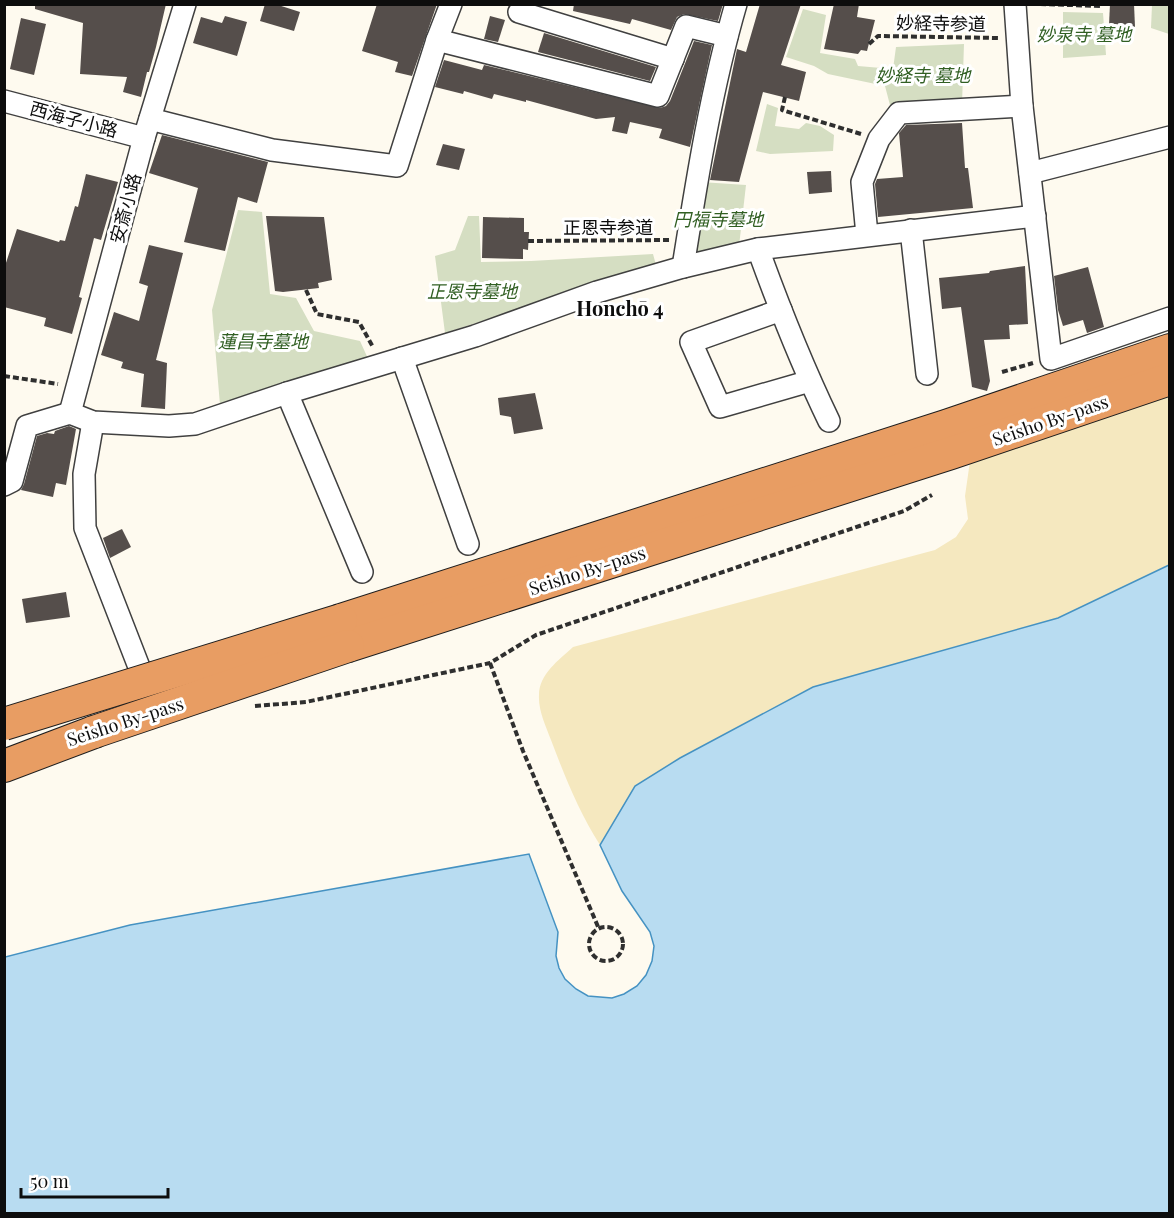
<svg xmlns="http://www.w3.org/2000/svg" width="1174" height="1218" viewBox="0 0 1174 1218" font-family="'Playfair Display','Noto Sans JP',serif">
<style>
.sand{fill:#f5e8bf}
.cemetery{fill:#d5dec2}
.water{fill:#b8dcf1;stroke:#4592c2;stroke-width:1.5}
.building{fill:#554e4b}
.lines{fill:none;stroke-linecap:round;stroke-linejoin:round}
.minor-casing{stroke:#404040;stroke-width:24}
.highway-casing{stroke:#1e1e1e;stroke-width:34}
.path{stroke:#2f2f2f;stroke-width:4;stroke-dasharray:6 3;stroke-linecap:butt}
.minor{stroke:#fff;stroke-width:21}
.highway{stroke:#e89d63;stroke-width:32}
.highway-bridge-casing{stroke:#1e1e1e;stroke-width:34;stroke-linecap:butt}
.highway-bridge{stroke:#e89d63;stroke-width:32}
.labels{text-anchor:middle;dominant-baseline:central;stroke-width:6;stroke-linejoin:round;paint-order:stroke}
.street-label{font-size:18px;fill:#0d0d0d;stroke:#fff}
.park-label{font-size:18px;font-style:italic;fill:#315f23;stroke:#fff}
.neighbourhood-label{font-size:20px;font-weight:bold;fill:#0d0d0d;stroke:#fff}
</style>
<rect width="100%" height="100%" fill="#fefaef"/>
<path class="sand" d="M1169,391v174l-111,53 -245,69 -133,71 -45,28 -35,59c-21,-33 -35,-68 -49,-105 -5,-13 -13,-30 -12,-45 0,-21 20,-35 34,-48l362,-97 21,-13 12,-18 -3,-23 5,-35z"/>
<g class="cemetery">
<polygon points="1152,5 1169,5 1169,34 1151,28"/>
<polygon points="803,9 826,15 820,53 855,59 858,66 893,69 896,47 964,44 962,104 891,109 885,86 828,74 814,66 786,57"/>
<polygon points="1063,12 1103,13 1106,55 1063,58"/>
<polygon points="767,104 778,108 775,126 799,129 806,123 820,126 834,135 833,151 770,154 756,151"/>
<polygon points="701,182 746,185 739,246 688,259"/>
<polygon points="238,210 262,212 270,294 296,298 314,331 360,341 370,363 220,405 212,310"/>
<polygon points="468,216 479,216 481,262 531,261 653,254 656,265 445,333 435,256 455,250"/>
</g>
<polygon class="water" points="1169,565 1169,1213 5,1213 5,957 130,925 529,854 558,932 556,956 559,968 565,979 576,989 588,996 612,998 624,994 637,986 646,975 652,961 654,946 650,932 622,891 600,845 635,786 680,758 813,687 1058,618"/>
<g class="building">
<polygon points="35,4 166,4 156,47 149,72 147,72 141,97 123,92 127,77 80,74 83,23 35,9"/>
<polygon points="265,4 275,4 300,12 294,31 260,21"/>
<polygon points="377,4 437,4 412,76 395,72 398,62 362,51"/>
<polygon points="574,4 723,4 718,21 684,14 677,17 671,30 632,19 630,24 573,11"/>
<polygon points="760,4 801,4 781,65 806,72 799,101 763,92 739,182 710,180 737,49 746,52"/>
<polygon points="834,4 859,4 857,17 875,20 867,51 861,50 858,54 824,49"/>
<polygon points="1110,4 1134,4 1135,27 1109,25"/>
<polygon points="225,16 247,22 237,56 193,43 201,17 222,23"/>
<polygon points="490,16 505,20 498,42 484,39"/>
<polygon points="21,18 46,24 34,75 10,69"/>
<polygon points="544,33 656,67 650,81 538,52"/>
<polygon points="694,41 712,45 690,147 659,138 662,129 630,122 627,134 612,131 615,117 596,119 526,100 526,102 494,94 492,99 464,91 463,94 435,87 444,60 482,70 484,65 660,108 666,106 670,101"/>
<polygon points="962,123 965,168 968,168 973,208 878,217 875,184 877,179 903,177 899,133 906,125"/>
<polygon points="162,135 268,162 257,203 238,197 225,251 184,242 198,188 149,173"/>
<polygon points="443,144 465,149 459,170 436,165"/>
<polygon points="831,171 832,192 809,194 807,172"/>
<polygon points="86,174 118,182 101,240 94,238 79,297 82,298 72,334 44,326 46,318 4,307 4,269 17,229 59,242 60,240 65,241 75,206 78,207"/>
<polygon points="266,216 324,217 332,280 318,283 319,288 283,292 275,291"/>
<polygon points="483,217 524,218 524,232 529,232 528,250 523,249 523,259 482,258"/>
<polygon points="149,245 183,253 156,360 167,363 165,409 141,407 144,374 121,368 123,362 101,355 114,312 139,321 148,286 139,283"/>
<polygon points="1025,266 1028,324 1009,325 1010,339 984,340 990,381 987,391 972,387 961,307 942,309 939,278 989,273 990,271"/>
<polygon points="1088,267 1104,327 1087,333 1083,320 1063,326 1058,310 1054,276"/>
<polygon points="535,393 543,429 514,434 511,417 500,415 498,398"/>
<polygon points="69,426 76,429 66,485 56,483 53,497 21,490 24,484 37,436 47,433 54,434 55,431"/>
<polygon points="122,529 131,547 110,558 103,538"/>
<polygon points="66,592 70,617 26,623 22,599"/>
</g>
<g class="lines">
<g class="minor-casing">
<g id="minor">
<polyline points="1015,4 1022,106 1051,359 1170,318"/>
<polyline points="519,12 673,59"/>
<polyline points="437,40 658,96 686,26 727,36"/>
<polyline points="4,101 144,138"/>
<polyline points="150,119 272,150 397,166 437,40 451,4"/>
<polyline points="1030,173 1170,137"/>
<polyline points="911,230 927,374"/>
<polyline points="867,235 862,182 879,139 899,113 1022,106"/>
<path d="M758,249c21,58 44,116 71,172"/>
<path d="M683,267c14,-88 28,-177 53,-263"/>
<polyline points="781,310 691,342 720,407 810,381"/>
<polyline points="402,358 468,544"/>
<polyline points="287,393 362,572"/>
<polyline points="70,413 144,138 185,4"/>
<polyline points="93,422 84,474 85,528 139,667"/>
<polyline points="4,485 12,481 27,426 70,413 93,422 169,426 195,424 287,393 475,336 597,292 683,267 758,249 1035,216"/>
</g>
</g>
<g class="highway-casing">
<g id="highway">
<polyline points="341,620 946,426 1170,350"/>
<polyline points="348,646 951,453 1170,379"/>
<polyline points="4,766 94,732"/>
</g>
</g>
<g class="path">
<polyline points="1040,4 1101,6 1101,4"/>
<polyline points="869,44 878,36 998,38"/>
<polyline points="785,97 782,110 861,134"/>
<polyline points="528,241 669,240"/>
<polyline points="306,290 317,314 359,322 373,347"/>
<polyline points="1002,372 1033,363"/>
<polyline points="4,376 58,384"/>
<polyline points="490,663 523,751 599,929"/>
<polyline points="255,706 306,702 490,663 536,635 904,511 932,495"/>
<circle cx="606" cy="944" r="17"/>
</g>
<use href="#minor" class="minor"/>
<use href="#highway" class="highway"/>
<g class="highway-bridge-casing">
<g id="highway-bridge">
<polyline points="4,724 341,620"/>
<polyline points="94,732 348,646"/>
</g>
</g>
<use href="#highway-bridge" class="highway-bridge"/>
</g>
<g class="labels">
<g class="street-label">
<text transform="translate(941 23) rotate(1)">妙経寺参道</text>
<text transform="translate(74 119) rotate(15)">西海子小路</text>
<text transform="translate(125 208) rotate(-75)">安斎小路</text>
<text x="608" y="227">正恩寺参道</text>
<text transform="translate(1050 420) rotate(-19)">Seisho By-pass</text>
<text transform="translate(587 570) rotate(-18)">Seisho By-pass</text>
<text transform="translate(125 721) rotate(-18)">Seisho By-pass</text>
</g>
<g class="park-label">
<text x="1084" y="34">妙泉寺 墓地</text>
<text x="923" y="75">妙経寺 墓地</text>
<text x="718" y="219">円福寺墓地</text>
<text x="472" y="291">正恩寺墓地</text>
<text x="263" y="341">蓮昌寺墓地</text>
</g>
<g class="neighbourhood-label">
<text x="620" y="307">Honchō 4</text>
</g>
</g>
<rect width="1174" height="1218" fill="none" stroke="#0d0d0d" stroke-width="12"/>
<path d="M21 1188v9h147v-9" fill="none" stroke="#0d0d0d" stroke-width="3"/>
<text x="30" y="1188" font-size="18" fill="#0d0d0d" stroke="#ffffff" stroke-width="4.5" paint-order="stroke">50 m</text>
</svg>
